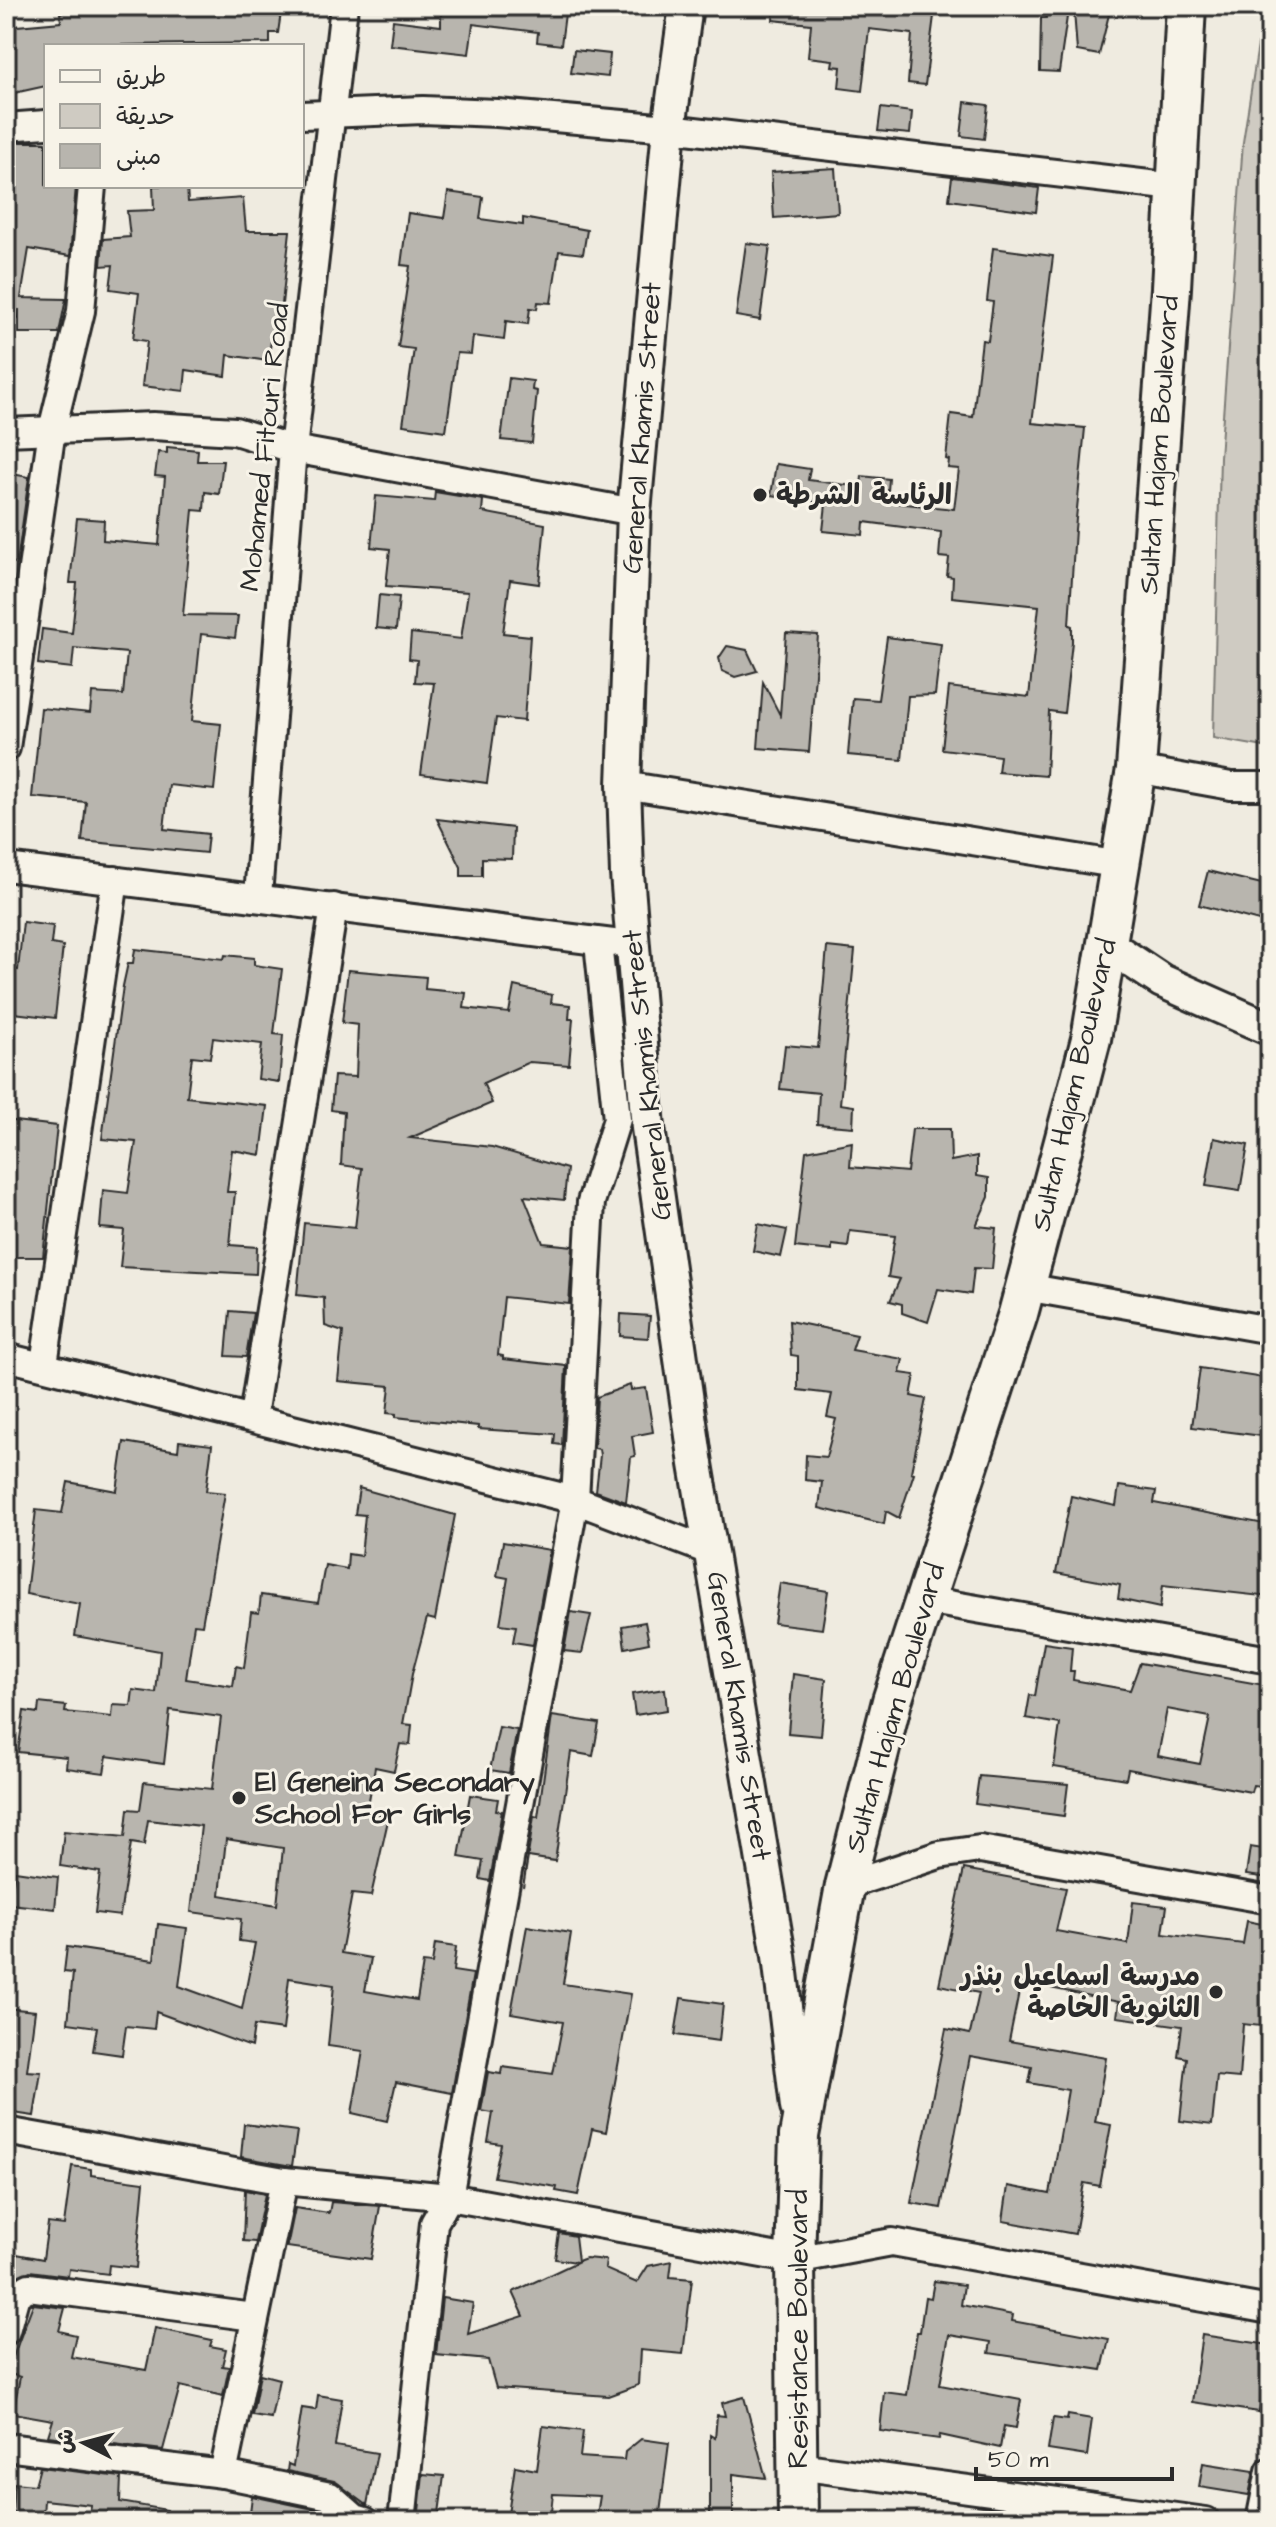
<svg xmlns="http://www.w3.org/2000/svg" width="1276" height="2527" viewBox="0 0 1276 2527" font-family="'Architects Daughter','Playpen Sans Arabic',sans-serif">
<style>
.green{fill:#cfcbc2;stroke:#7d7b76;stroke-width:2}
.building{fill:#b8b5ae;stroke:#2b2b2b;stroke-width:2;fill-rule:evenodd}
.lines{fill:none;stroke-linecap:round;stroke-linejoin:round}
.minor-casing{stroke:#2b2b2b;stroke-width:32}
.major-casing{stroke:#2b2b2b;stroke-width:38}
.highway-casing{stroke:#2b2b2b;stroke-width:44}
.minor{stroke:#f7f3e8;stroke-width:26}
.major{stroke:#f7f3e8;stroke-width:32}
.highway{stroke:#f7f3e8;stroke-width:38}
.poi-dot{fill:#2b2b2b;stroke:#f7f3e8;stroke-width:3}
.labels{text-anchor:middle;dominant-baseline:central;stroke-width:6;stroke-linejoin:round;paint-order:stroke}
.street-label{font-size:28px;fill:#2b2b2b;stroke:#f7f3e8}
.poi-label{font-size:28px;font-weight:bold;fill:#2b2b2b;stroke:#f7f3e8;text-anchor:start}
</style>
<rect width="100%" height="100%" fill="#efebe0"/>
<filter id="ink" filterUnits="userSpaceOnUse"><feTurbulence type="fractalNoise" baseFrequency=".0125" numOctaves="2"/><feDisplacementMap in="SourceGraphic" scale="16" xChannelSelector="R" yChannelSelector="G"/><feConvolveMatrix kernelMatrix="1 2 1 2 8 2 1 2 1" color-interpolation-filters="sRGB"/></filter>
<g filter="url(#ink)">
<polygon class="green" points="1264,6 1270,6 1270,748 1213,738 1220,457 1243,142"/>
<g class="building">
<polygon points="89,6 282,6 278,33 270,33 270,43 46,46 46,86 14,93 6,60 6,27 61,22 60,13"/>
<polygon points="441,6 566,6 561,45 537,42 538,32 473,24 469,54 390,45 393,20 441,26"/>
<polygon points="774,6 909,6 908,11 934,16 925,85 908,83 912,34 869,29 862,91 839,88 841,67 832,66 833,60 808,57 811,24 773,20"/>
<polygon points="1086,6 1111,6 1099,55 1077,51 1074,11 1086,13"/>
<polygon points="1047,7 1068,10 1059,72 1040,71 1041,18 1046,18"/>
<polygon points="574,50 610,54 608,77 571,73"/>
<polygon points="965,102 988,105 984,139 961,136"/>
<polygon points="881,108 912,112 910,134 878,131"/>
<polygon points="16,142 46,142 46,186 76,186 70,256 29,249 21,298 66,299 59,333 19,333 19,309 18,318 6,317 6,174 16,174"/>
<polygon points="835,168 838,213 774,218 771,172"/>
<polygon points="952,177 1039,188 1036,212 949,200"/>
<polygon points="153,186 187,186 188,202 243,198 246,231 290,231 281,313 278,329 273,328 268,361 228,355 226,376 186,370 184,391 142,386 147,341 133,339 139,293 110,289 113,265 101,266 103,239 130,237 127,211 154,210"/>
<polygon points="448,192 483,197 480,219 523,225 523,218 587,230 583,254 559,251 551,303 538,302 537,309 530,308 528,324 506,321 504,340 473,336 471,354 457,353 446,431 403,425 414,349 398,347 410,266 401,265 408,213 444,218"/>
<polygon points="746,243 770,246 760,320 736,316"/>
<polygon points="993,248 1053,256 1032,423 1085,428 1075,529 1069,625 1072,626 1072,642 1064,713 1049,711 1046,776 998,772 1000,756 942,749 949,687 1029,697 1039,606 952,597 953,577 947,576 949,558 939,557 941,532 864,522 863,535 823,531 826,504 771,495 776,464 810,469 808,480 861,487 862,476 889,479 887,502 954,509 959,469 948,468 949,460 946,459 951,414 973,417 982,340 988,341 993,302 987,301"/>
<polygon points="509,378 533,381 532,390 537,391 532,443 501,440"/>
<polygon points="167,447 198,450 197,461 223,461 219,494 205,492 204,511 193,510 183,615 238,616 235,638 201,634 192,721 221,724 214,790 169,785 164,829 208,834 206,853 82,841 86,802 32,797 41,708 90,713 92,693 123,695 127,653 74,648 72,668 38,664 42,629 72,633 77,583 70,583 77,518 104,520 103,540 159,545 165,477 155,476 158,452 167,453"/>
<polygon points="6,473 29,477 17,563 6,562"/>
<polygon points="435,492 483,500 482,512 545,524 539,584 510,580 503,633 530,636 524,721 496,718 487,783 421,774 434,683 415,682 417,660 409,659 411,633 461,639 468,592 386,586 390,549 371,547 376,496 434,501"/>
<polygon points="379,595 399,597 396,630 376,628"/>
<polygon points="786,633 818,635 809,752 758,748 763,682 780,715"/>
<polygon points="887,637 941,644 935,695 908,696 902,760 848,755 853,698 878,700"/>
<polygon points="727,646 747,650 757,671 735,677 722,671 719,658"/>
<polygon points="437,819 513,828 512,859 482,858 482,876 461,876 461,867"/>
<polygon points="1208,871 1270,886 1270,924 1199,905"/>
<polygon points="23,922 53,926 51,944 63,946 55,1018 6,1012 6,968 18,970"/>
<polygon points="827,947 855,950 840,1104 854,1106 853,1127 817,1124 819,1093 780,1089 785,1045 818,1048"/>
<polygon points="135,949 224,959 225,955 254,958 254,965 282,969 274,1034 283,1035 279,1082 258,1079 262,1044 213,1038 210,1058 192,1056 187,1097 267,1106 261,1155 232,1150 227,1192 235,1192 230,1245 257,1247 256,1274 120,1267 124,1230 100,1228 103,1190 128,1193 136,1142 102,1139 123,986 128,963 133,963"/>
<polygon points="348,970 426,977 425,989 466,993 464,1008 509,1013 514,986 552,995 551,1003 570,1005 569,1019 573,1019 569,1065 529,1062 483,1083 492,1103 410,1138 492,1147 567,1169 564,1200 524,1196 543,1243 573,1246 569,1304 504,1297 498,1355 503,1356 503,1359 566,1366 562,1445 554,1444 555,1434 478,1429 478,1426 396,1417 396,1414 387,1413 390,1386 338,1381 343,1332 325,1326 324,1298 297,1295 304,1223 355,1228 362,1168 341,1165 344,1112 331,1110 334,1076 356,1077 358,1025 342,1023"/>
<polygon points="6,1120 57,1126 43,1257 6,1257"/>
<polygon points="912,1129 950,1129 951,1161 977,1156 977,1176 989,1178 989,1197 976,1226 996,1228 992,1269 974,1268 971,1294 938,1289 928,1322 902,1313 902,1304 890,1301 900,1279 888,1277 895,1236 850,1231 848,1247 832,1245 832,1251 795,1247 806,1151 852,1142 850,1167 907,1172"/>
<polygon points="1214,1138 1248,1145 1240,1191 1206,1186"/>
<polygon points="758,1224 787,1230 781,1257 753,1251"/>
<polygon points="230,1311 253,1313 246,1357 226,1356"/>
<polygon points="621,1314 650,1316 648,1338 620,1336"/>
<polygon points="789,1321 857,1335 852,1350 903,1359 900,1373 915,1375 911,1396 926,1399 911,1472 914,1473 899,1518 886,1511 884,1524 819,1508 822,1482 805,1480 806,1455 826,1457 836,1419 827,1417 832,1394 798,1390 798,1356 791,1355"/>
<polygon points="1200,1368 1270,1379 1270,1437 1192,1427"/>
<polygon points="630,1385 631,1390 646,1388 653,1432 632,1436 635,1456 631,1457 626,1502 596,1491 600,1455 599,1449 594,1448 597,1397"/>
<path d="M179,1441l33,4 -6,46 19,2 -23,132 -8,-1 -8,55 47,7 3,-20 8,2 7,-56 8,1 2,-18 57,8 7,-38 22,4 1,-15 13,2 4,-41 -10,-1 4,-26 96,27 -20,105 -8,-2 -15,56 -9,50 9,1 -2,20 -10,-1 -6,27 -19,-4 -8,44 22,5 -18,80 -19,-2 -11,59 30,5 -6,33 52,9 6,-37 9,1 3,-20 21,3 -3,24 20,3 -21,119 -56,-11 -9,39 -35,-8 11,-62 -35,-5 6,-61 -45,-7 -6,52 -29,-4 -3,21 -95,-35 -2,17 -28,-3 -4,29 -29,-4 4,-24 -29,-4 5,-50 -9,-1 3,-25 87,13 4,-36 29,4 -8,58 63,23 13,-66 -16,-2 2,-22 -50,-7 10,-86 -53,-6 -4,25 -13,-2 -11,73 -25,-3 5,-41 -40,-6 4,-35 61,6 3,-28 12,1 4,-28 68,7 9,-72 -51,-7 -6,54 -57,-8 -3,17 -38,-5 1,-11 -49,-5 6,-41 14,2 1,-10 27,3 -1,6 47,5 1,-12 18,1 2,-16 23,3 4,-42 -85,-15 5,-32 -54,-10 10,-84 26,3 6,-31 49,9 7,-49 54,9zM226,1839l57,9 -6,57 -57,-10z"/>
<polygon points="1119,1486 1156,1491 1154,1503 1270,1525 1270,1597 1163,1585 1160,1608 1118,1599 1120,1585 1056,1573 1071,1496 1116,1506"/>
<polygon points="503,1542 550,1550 533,1645 513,1642 516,1626 500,1624 508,1578 497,1576"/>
<polygon points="780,1583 828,1591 822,1629 774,1623"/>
<polygon points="571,1612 591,1615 582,1653 564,1651"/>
<polygon points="645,1622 649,1643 625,1648 622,1626"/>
<path d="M1044,1643l28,4 -2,24h4l-1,9 57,10 10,-27 130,23v101l-17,-2 -2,7 -123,-23 -2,10 -72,-12 6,-43 -34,-6 4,-23 5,1zM1167,1709l43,8 -10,47 -42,-8z"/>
<polygon points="793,1674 826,1679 821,1736 788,1733"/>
<polygon points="665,1689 667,1710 635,1715 632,1694"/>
<polygon points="552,1716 599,1723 593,1756 571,1752 555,1861 528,1857 523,1887 534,1816 538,1817"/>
<polygon points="499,1727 517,1730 509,1773 490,1770"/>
<polygon points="979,1776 1068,1784 1064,1816 975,1804"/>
<polygon points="470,1795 498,1799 496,1810 502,1811 490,1881 480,1879 483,1861 459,1857"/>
<polygon points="1250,1847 1270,1850 1270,1878 1246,1875"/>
<polygon points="964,1869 1066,1888 1056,1931 1128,1944 1133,1902 1167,1906 1163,1934 1243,1944 1247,1921 1267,1925 1263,1946 1270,1947 1270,2027 1243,2024 1239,2078 1217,2076 1212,2125 1180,2121 1187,2058 1178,2056 1182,2026 1117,2017 1119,2002 1021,1982 1009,2041 1106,2058 1095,2122 1111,2125 1100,2186 1084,2183 1075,2234 1003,2221 1008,2186 1050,2194 1068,2090 1029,2083 1032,2067 970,2056 941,2208 911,2203 946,2029 970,2034 979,1993 939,1985"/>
<polygon points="15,1871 58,1877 55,1909 10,1904"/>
<polygon points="527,1926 571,1933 563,1984 631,1994 606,2132 592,2129 578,2195 556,2191 557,2187 494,2177 501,2144 488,2142 493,2113 481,2111 488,2072 501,2074 502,2067 553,2074 563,2022 511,2013"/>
<polygon points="681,1998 723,2004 719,2041 675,2035"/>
<polygon points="6,2008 35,2011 27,2071 41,2072 34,2116 6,2112"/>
<polygon points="244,2124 297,2131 292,2166 241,2157"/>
<polygon points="72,2166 91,2169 91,2175 144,2182 136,2268 109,2265 108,2274 69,2269 68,2276 30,2271 6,2283 6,2252 43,2259 48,2223 64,2225"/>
<polygon points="245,2190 265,2194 255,2242 243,2241"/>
<polygon points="331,2202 380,2206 371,2259 287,2247 295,2208 329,2213"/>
<polygon points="559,2233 575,2236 578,2261 586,2258 606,2260 605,2269 637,2283 648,2266 672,2261 670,2277 692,2279 683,2354 640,2350 638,2385 608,2396 496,2388 488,2360 436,2355 442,2298 473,2303 468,2334 524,2316 513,2292 577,2262 555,2259"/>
<polygon points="934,2281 964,2285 961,2305 1013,2315 1012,2321 1109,2339 1102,2370 989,2353 991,2342 949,2335 940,2385 1021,2400 1016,2428 1004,2426 1000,2448 940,2435 939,2439 880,2431 884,2392 907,2395 917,2332 920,2332 925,2297 931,2298"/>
<polygon points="33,2304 65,2308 59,2331 76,2335 71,2357 146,2370 155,2328 212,2340 210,2346 226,2349 222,2366 229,2367 223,2396 180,2386 163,2450 48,2436 53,2420 13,2413 20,2377 7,2373"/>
<polygon points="1202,2335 1270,2345 1259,2412 1192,2402"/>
<polygon points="260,2374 279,2379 271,2418 252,2415"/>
<polygon points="318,2395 342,2399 335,2446 377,2453 367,2505 334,2481 287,2471 288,2464 293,2466 302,2408 316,2410"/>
<polygon points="744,2397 766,2478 733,2474 733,2521 710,2521 710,2435 715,2438 717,2415 725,2416 722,2403"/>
<polygon points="1068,2415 1092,2419 1087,2456 1048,2450 1053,2418 1067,2420"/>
<polygon points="543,2426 583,2431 580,2457 624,2460 625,2452 641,2439 669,2443 659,2521 596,2521 600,2496 553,2494 550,2521 507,2521 515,2466 537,2470"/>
<polygon points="1203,2463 1254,2471 1249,2495 1199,2487"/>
<polygon points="40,2467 121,2477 120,2502 167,2510 166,2521 89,2521 91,2505 44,2500 43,2516 12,2513 14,2483 35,2485"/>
<polygon points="423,2474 444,2476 438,2521 418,2521"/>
<polygon points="252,2496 323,2511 334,2521 249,2521"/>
</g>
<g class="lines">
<g class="minor-casing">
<g id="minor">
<polyline points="302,115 423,110 497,113 669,128 1175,187"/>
<polyline points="6,127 46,124"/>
<polyline points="6,432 153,426 235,431 293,449 634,512"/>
<polyline points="6,748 52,430 81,311 92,186"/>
<polyline points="1136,769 1231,786 1270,786"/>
<polyline points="624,785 1121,865"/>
<polyline points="6,867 613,943"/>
<polyline points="258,896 293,449 344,6"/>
<polyline points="1025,1287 1270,1330"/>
<polyline points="6,1357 575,1500 712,1552"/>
<polyline points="44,1364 115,880"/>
<polyline points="253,1416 334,907"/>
<polyline points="925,1600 1270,1660"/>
<polyline points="845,1886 939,1855 980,1849 1270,1900"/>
<polyline points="6,2131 284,2181 449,2197 795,2260 892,2242 1270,2310"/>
<polyline points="6,2331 16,2295 29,2287 254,2317"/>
<polyline points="6,2447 223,2474 330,2496 355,2518 365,2521"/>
<polyline points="798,2466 1206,2521"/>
<polyline points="223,2474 284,2181"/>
<polyline points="402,2521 434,2223 449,2197 575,1500 591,1202 617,1119 598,943"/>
<polyline points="1260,2521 1270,2471"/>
</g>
</g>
<g class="major-casing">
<g id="major">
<polyline points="686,6 669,128 634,512 624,785 627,874 648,1128 696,1464 779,1956 797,2107"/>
<polyline points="1108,945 1162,981 1270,1029"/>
</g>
</g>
<g class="highway-casing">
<polyline id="highway" points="798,2521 795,2260 799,2136 845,1886 892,1701 1018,1314 1073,1108 1091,1039 1136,769 1171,288 1186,6"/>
</g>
<use href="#minor" class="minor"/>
<use href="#major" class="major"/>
<use href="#highway" class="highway"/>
</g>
</g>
<g class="poi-dot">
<circle cx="760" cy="495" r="8"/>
<circle cx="239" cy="1798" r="8"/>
<circle cx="1216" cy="1992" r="8"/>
</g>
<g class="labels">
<g class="street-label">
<text transform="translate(642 428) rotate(-86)">General Khamis Street</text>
<text transform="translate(1159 445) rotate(-86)">Sultan Hajam Boulevard</text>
<text transform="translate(265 447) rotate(-84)">Mohamed Fitouri Road</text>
<text transform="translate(647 1075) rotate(-96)">General Khamis Street</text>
<text transform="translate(1074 1085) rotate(-77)">Sultan Hajam Boulevard</text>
<text transform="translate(895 1708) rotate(-74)">Sultan Hajam Boulevard</text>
<text transform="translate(739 1716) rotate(81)">General Khamis Street</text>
<text transform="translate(798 2329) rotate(-90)">Resistance Boulevard</text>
</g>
<g class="poi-label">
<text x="776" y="495">الرئاسة الشرطة</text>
<text x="255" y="1782">El Geneina Secondary<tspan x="255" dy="32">School For Girls</tspan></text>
<text x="1200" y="1976" text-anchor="end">مدرسة اسماعيل بنذر<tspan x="1200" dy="32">الثانوية الخاصة</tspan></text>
</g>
</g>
<rect width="1276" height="2527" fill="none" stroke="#f7f3e8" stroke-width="32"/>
<rect x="16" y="16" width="1244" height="2495" fill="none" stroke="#2b2b2b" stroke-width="3" filter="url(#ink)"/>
<rect x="44" y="44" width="260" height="144" fill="#f7f3e8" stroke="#a5a39c" stroke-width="2"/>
<rect x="60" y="70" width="40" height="12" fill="#f7f3e8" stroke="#a5a39c" stroke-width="2"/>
<text x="116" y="84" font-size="24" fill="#2b2b2b">طريق</text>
<rect x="60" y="104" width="40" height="24" fill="#cfcbc2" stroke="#a5a39c" stroke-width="2"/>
<text x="116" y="124" font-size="24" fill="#2b2b2b">حديقة</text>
<rect x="60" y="144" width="40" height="24" fill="#b8b5ae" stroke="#a5a39c" stroke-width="2"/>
<text x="116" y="164" font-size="24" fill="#2b2b2b">مبنى</text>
<g transform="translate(84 2443) rotate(276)" stroke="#f7f3e8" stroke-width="6" paint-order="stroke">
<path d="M0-6L14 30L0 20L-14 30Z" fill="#2b2b2b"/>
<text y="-12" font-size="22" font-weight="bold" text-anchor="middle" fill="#2b2b2b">ش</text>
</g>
<path d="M976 2467v12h196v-12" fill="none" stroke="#2b2b2b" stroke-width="4"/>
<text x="988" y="2467" font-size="24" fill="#2b2b2b" stroke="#f7f3e8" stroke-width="6" paint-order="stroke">50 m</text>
</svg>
